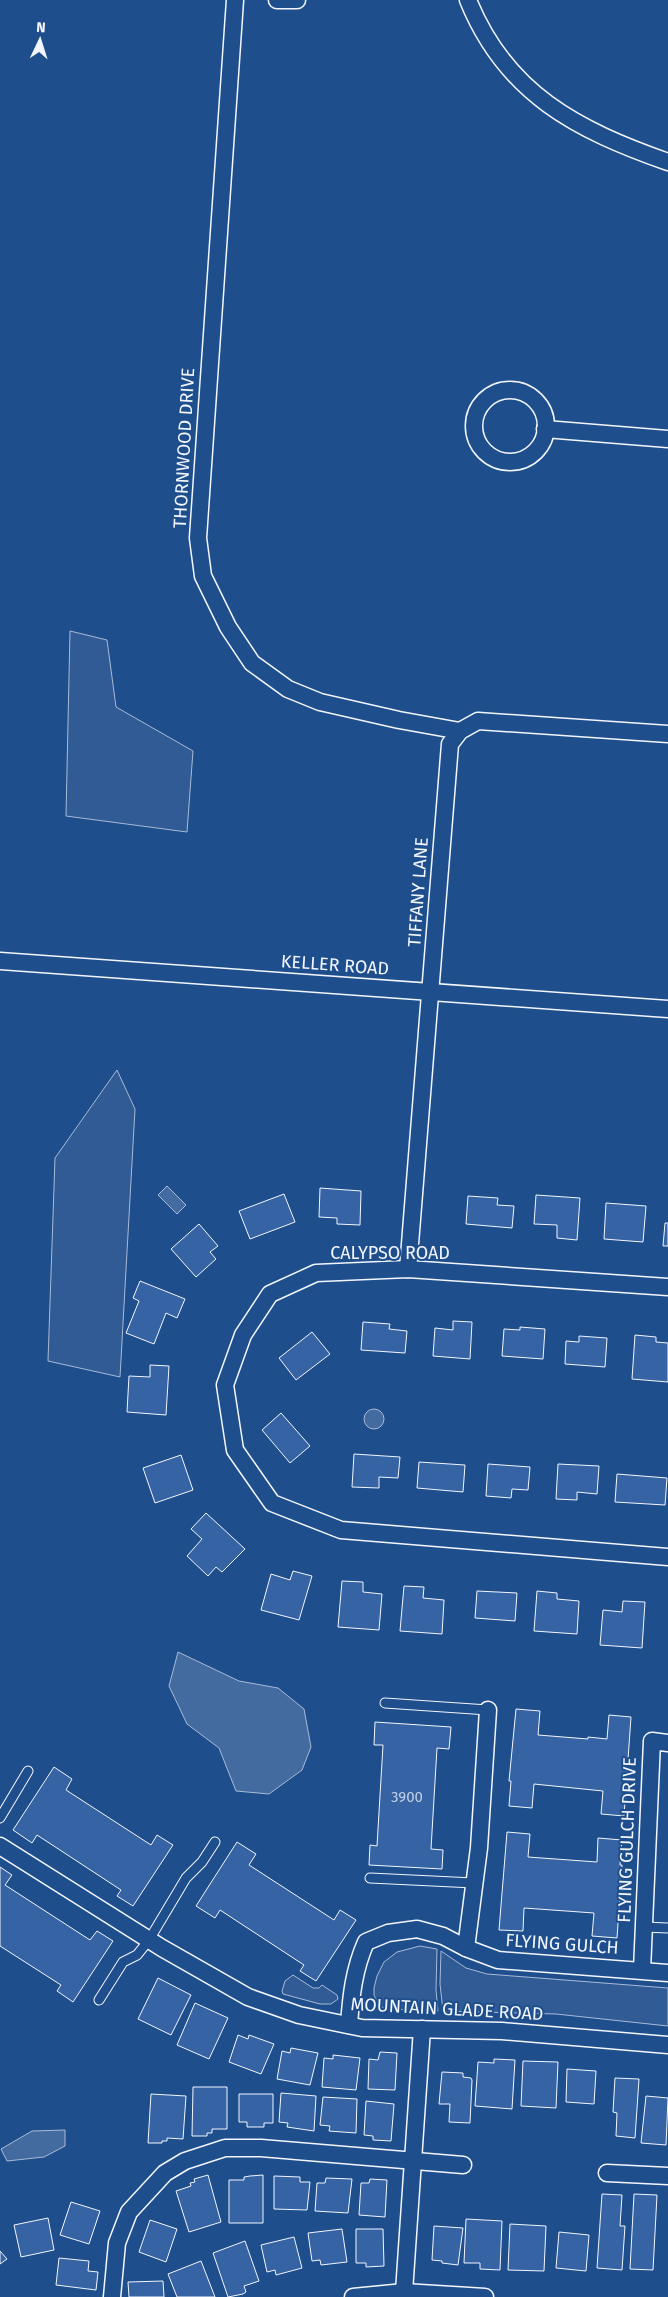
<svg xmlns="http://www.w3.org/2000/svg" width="668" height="2297" viewBox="0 0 668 2297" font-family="'Fira Sans',sans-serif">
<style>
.built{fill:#305b95;stroke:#a8bbd7}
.water{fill:#446ba0;stroke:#a8bbd7}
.building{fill:#3563a3;stroke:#f2f6ff}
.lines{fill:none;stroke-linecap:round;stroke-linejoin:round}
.lane-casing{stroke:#f2f6ff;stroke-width:11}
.street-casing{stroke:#f2f6ff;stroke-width:19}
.lane{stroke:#1f4e8c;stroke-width:9}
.street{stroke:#1f4e8c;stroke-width:16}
.labels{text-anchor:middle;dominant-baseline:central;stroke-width:4;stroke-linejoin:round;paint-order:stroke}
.number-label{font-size:15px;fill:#c3d1e8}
.street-label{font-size:18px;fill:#f2f6ff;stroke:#1f4e8c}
</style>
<rect width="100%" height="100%" fill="#1f4e8c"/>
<g class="built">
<polygon points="70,631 107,640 116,707 193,751 187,832 66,816"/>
<polygon points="117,1070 135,1109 120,1377 48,1361 55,1158"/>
<polygon points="420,1946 437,1949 436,1990 438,2011 388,2009 379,2006 374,1995 374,1988 377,1976 384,1962 397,1952"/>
<polygon points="441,1951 466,1968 487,1974 668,1988 668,2026 556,2014 443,2011 440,1984"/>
<polygon points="293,1975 313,1988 319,1988 322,1985 337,1995 338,1999 331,2004 320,2004 283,1994 282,1991 285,1981"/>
</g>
<g class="water">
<polygon points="167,1186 186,1205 177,1214 158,1195"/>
<circle cx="374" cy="1419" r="10"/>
<polygon points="178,1652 239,1681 278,1688 304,1709 311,1747 302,1770 269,1794 236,1791 219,1748 187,1724 169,1686"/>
<polygon points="65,2130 65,2146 44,2157 7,2161 1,2149 32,2131"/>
</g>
<g class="building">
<polygon points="320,1188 361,1191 360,1225 337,1224 337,1218 319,1217"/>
<polygon points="284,1194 295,1222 250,1239 239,1211"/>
<polygon points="536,1195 580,1198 577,1240 557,1238 557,1225 534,1224"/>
<polygon points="468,1196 498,1198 497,1205 514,1206 512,1228 466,1224"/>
<polygon points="606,1203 646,1206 643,1242 604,1239"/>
<polygon points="665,1223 668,1223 668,1246 663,1246"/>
<polygon points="199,1224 218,1246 210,1252 216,1259 196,1277 171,1249"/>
<polygon points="140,1281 185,1299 177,1318 166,1313 154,1344 126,1333 139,1301 133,1298"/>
<polygon points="453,1321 472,1322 470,1359 433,1356 435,1328 453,1330"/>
<polygon points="363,1322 390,1324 389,1329 407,1331 405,1353 361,1350"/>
<polygon points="520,1327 545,1329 543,1359 502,1356 504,1329 520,1330"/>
<polygon points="312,1332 330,1354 296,1380 279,1358"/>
<polygon points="635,1335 656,1337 656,1342 668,1343 668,1382 632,1379"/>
<polygon points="579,1336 607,1338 605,1367 565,1364 566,1341 579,1342"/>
<polygon points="150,1365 169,1366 166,1415 127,1412 129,1376 150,1377"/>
<polygon points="281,1413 310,1446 290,1463 262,1430"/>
<polygon points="354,1454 400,1457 398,1478 379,1477 379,1488 352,1487"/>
<polygon points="181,1455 193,1490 155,1503 143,1468"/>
<polygon points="419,1462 465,1465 463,1492 417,1488"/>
<polygon points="488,1464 530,1467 528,1490 512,1489 511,1498 486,1496"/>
<polygon points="558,1464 599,1466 597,1494 577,1492 577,1500 556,1499"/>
<polygon points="617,1474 667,1478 665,1505 615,1502"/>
<polygon points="206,1513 245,1549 222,1572 216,1567 208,1576 187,1556 202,1539 191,1529"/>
<polygon points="293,1571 312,1576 299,1620 261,1610 271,1574 290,1580"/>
<polygon points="342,1581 363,1582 363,1592 382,1594 379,1630 338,1627"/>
<polygon points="404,1586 424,1587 423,1598 444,1600 442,1634 400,1631"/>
<polygon points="477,1591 517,1593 515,1621 475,1618"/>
<polygon points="537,1591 557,1593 557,1599 579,1601 577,1634 534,1631"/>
<polygon points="623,1601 645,1602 642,1648 600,1645 603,1610 622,1612"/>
<polygon points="516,1709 540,1711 538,1735 588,1739 588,1737 607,1739 609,1715 631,1717 624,1816 601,1814 603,1791 534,1784 532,1808 509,1806 511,1781 509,1781"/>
<polygon points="375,1722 451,1727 449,1749 437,1748 431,1849 443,1850 442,1869 369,1865 370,1845 377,1846 383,1745 374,1745"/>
<polygon points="54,1767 72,1779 66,1790 151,1845 157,1835 173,1845 133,1906 117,1896 121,1890 37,1835 32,1843 13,1830"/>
<polygon points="507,1832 530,1834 528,1857 597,1862 598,1838 622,1840 620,1865 622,1865 617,1938 592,1936 594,1913 524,1908 523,1931 499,1930"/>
<polygon points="237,1842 256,1854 249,1865 334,1920 340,1910 356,1920 316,1981 300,1971 304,1965 220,1910 215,1918 196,1906"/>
<polygon points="0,1867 12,1875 5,1885 90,1940 97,1931 113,1941 73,2002 57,1991 61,1985 0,1946"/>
<polygon points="158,1978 191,1995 171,2035 138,2019"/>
<polygon points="195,2003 228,2018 209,2059 177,2045"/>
<polygon points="238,2035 248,2039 249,2035 274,2044 261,2074 229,2062"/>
<polygon points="291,2048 318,2053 310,2085 277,2079 282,2051 290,2053"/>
<polygon points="380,2052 397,2053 395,2090 368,2089 369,2059 378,2060"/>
<polygon points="333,2055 360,2058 356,2090 322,2087 324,2058 333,2059"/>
<polygon points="494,2059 515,2060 512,2109 475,2106 478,2062 494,2063"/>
<polygon points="523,2061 558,2062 556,2108 521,2106"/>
<polygon points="567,2069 596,2071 594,2104 566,2102"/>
<polygon points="442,2072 463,2073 463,2077 471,2078 472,2080 470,2123 449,2122 450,2104 439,2104"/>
<polygon points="615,2078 639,2079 635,2138 616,2136 617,2113 613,2112"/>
<polygon points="193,2087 227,2087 227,2129 212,2129 212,2133 207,2133 207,2136 192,2136"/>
<polygon points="281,2093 316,2096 314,2131 287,2127 288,2123 279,2122"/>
<polygon points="151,2094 186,2096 183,2139 167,2138 167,2141 162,2141 162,2143 148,2143"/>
<polygon points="239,2094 273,2094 273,2123 264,2123 264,2127 247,2127 247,2122 239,2122"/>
<polygon points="646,2096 668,2098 666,2145 641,2143"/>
<polygon points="323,2097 357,2099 356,2133 329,2131 330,2126 320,2125"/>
<polygon points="366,2101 394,2104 391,2141 373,2140 373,2136 364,2135"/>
<polygon points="208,2175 221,2222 189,2232 176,2191 191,2186 190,2183 195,2182 194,2179"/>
<polygon points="263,2175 263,2223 229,2223 229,2180 244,2180 244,2177 250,2176"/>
<polygon points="274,2176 300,2177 300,2182 310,2182 307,2210 274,2209"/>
<polygon points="326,2178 352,2179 348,2213 315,2211 317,2183 325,2183"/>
<polygon points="370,2179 387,2180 385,2217 359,2215 361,2183 369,2183"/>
<polygon points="602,2194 622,2195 620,2226 625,2226 622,2270 597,2268"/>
<polygon points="634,2194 657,2195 653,2270 630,2269"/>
<polygon points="71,2202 100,2211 89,2244 60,2235"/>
<polygon points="48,2218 54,2250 21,2257 14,2225"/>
<polygon points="466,2219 502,2221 500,2270 480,2269 480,2263 464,2263"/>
<polygon points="150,2220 177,2229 166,2262 139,2252"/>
<polygon points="510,2224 546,2226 544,2271 508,2270"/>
<polygon points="434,2226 463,2228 458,2265 442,2263 442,2261 432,2260"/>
<polygon points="342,2229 347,2262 321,2265 320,2260 312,2261 308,2233"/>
<polygon points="356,2229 383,2229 384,2266 366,2267 366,2263 356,2263"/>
<polygon points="559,2232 589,2235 586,2271 556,2268"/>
<polygon points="294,2237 302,2268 276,2275 275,2270 267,2272 261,2245"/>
<polygon points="245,2241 259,2281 244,2286 246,2292 243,2294 228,2297 213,2253"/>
<polygon points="0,2251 7,2259 0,2264"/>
<polygon points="59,2258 89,2261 88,2271 98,2272 96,2290 56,2285"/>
<polygon points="201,2261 215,2297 177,2297 168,2274"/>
<polygon points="163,2281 164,2297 129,2297 128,2282"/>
</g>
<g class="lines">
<g class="lane-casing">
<g id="lane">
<polyline points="385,1703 488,1710"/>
<polyline points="0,1818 28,1771"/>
<polyline points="370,1878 474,1883"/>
<polyline points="644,1927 668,1928"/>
<polyline points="99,2000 123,1962 137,1955 149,1940 186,1878 202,1862 215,1842"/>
</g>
</g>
<g class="street-casing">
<g id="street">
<polyline points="235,0 198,538 203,576 228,627 252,663 288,689 320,702 399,720 460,731"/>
<polyline points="277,0 297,0"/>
<path d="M468,0c38,94 109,130 200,162"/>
<circle cx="510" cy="426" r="36"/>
<polyline points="545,429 668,439"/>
<polyline points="0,961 668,1009"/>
<polyline points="408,1269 450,744 460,731 478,721 668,734"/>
<polyline points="668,1287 408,1269 316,1273 270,1294 243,1335 225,1385 235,1450 272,1503 341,1530 668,1557"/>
<polyline points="0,1846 162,1948 248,1997 299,2015 362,2028 502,2031 668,2045"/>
<polyline points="466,1948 479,1848 488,1710"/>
<polyline points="642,1970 652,1741 668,1743"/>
<path d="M349,2025c2,-29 5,-56 17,-83l22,-9 29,-4 26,7 23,12 32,12 170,13"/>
<polyline points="607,2173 668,2176"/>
<polyline points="404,2292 422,2029"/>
<polyline points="112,2297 117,2243 129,2212 165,2173 185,2161 225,2148 261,2148 463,2165"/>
<polyline points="353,2297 404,2292 485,2297"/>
</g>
</g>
<use href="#lane" class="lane"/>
<use href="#street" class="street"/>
</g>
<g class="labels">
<g class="number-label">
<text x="407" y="1797">3900</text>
</g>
<g class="street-label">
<text transform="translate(184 448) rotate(-87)">THORNWOOD DRIVE</text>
<text transform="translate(418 892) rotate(-86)">TIFFANY LANE</text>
<text transform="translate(335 965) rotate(4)">KELLER ROAD</text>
<text x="390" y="1253">CALYPSO ROAD</text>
<text transform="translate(627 1840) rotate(-88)">FLYING GULCH DRIVE</text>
<text transform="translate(562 1944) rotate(4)">FLYING GULCH</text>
<text transform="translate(447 2009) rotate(3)">MOUNTAIN GLADE ROAD</text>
</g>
</g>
<g transform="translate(40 40) rotate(4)" stroke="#1f4e8c" stroke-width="4" paint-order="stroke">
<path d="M0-4L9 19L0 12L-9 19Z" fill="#f2f6ff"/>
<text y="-8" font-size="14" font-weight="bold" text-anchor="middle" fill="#f2f6ff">N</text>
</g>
</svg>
